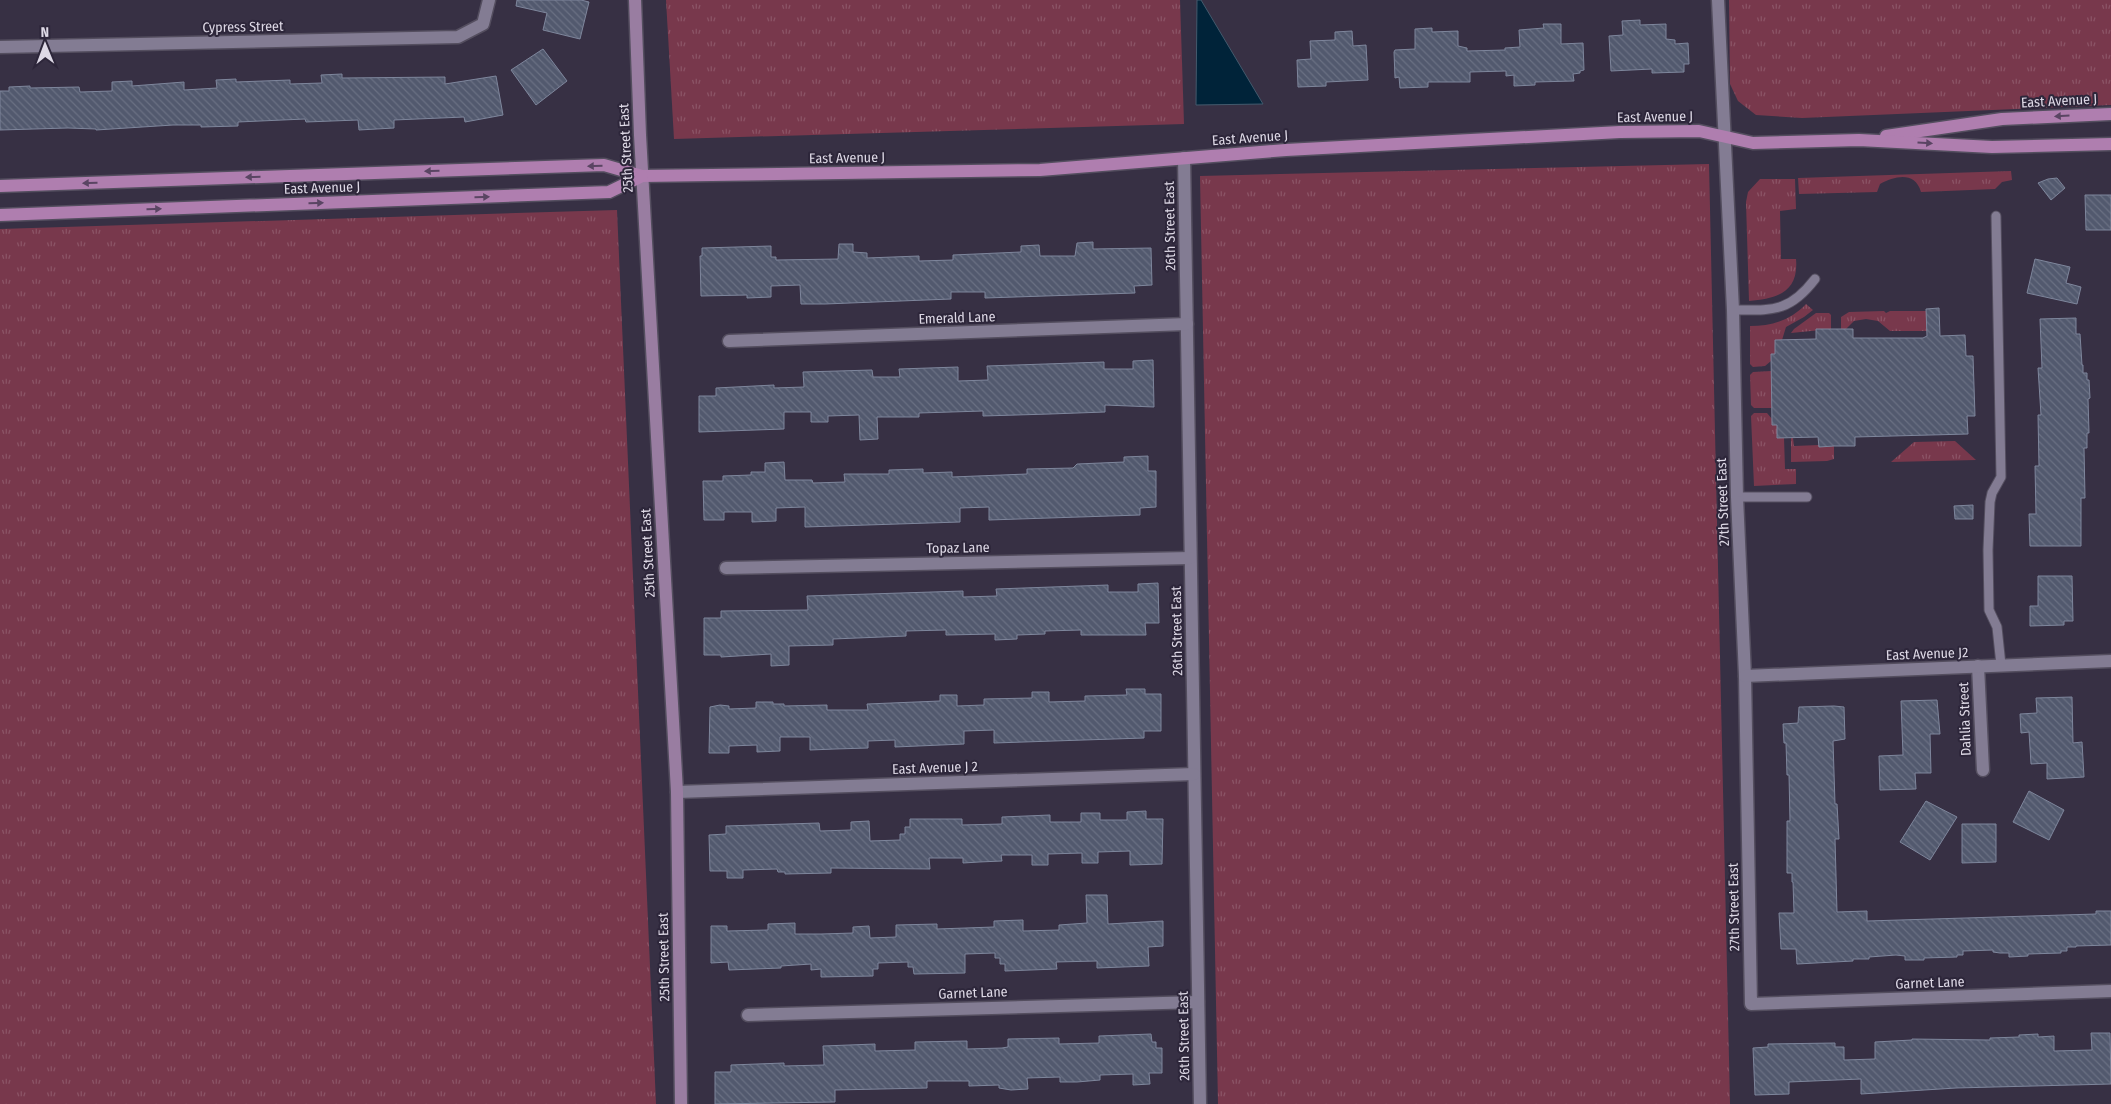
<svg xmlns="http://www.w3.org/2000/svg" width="2111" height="1104" viewBox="0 0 2111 1104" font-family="'Fira Sans Condensed',sans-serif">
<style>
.grass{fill:url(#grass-tufts)}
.water{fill:#002339;stroke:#435a6d}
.building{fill:url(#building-back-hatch);stroke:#7e869c}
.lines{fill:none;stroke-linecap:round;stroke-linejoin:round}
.lane-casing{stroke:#544e5f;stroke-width:11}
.street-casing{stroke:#544e5f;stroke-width:15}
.secondary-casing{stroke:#544e5f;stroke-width:15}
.primary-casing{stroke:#544e5f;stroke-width:15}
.lane{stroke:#837c93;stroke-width:9}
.street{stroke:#837c93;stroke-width:12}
.secondary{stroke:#997da1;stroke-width:12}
.primary{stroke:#af7eaf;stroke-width:12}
.oneway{fill:#5a4563}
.labels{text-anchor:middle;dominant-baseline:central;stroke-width:4;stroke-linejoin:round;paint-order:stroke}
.street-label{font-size:14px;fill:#ded9e6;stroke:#2d263a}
</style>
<defs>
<pattern id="grass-tufts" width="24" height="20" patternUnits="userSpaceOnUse" patternTransform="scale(1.25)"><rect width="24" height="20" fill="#78384c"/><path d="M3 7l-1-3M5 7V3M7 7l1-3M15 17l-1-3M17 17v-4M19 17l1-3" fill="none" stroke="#8b5466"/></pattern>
<pattern id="building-back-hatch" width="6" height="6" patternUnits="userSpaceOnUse" patternTransform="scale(1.25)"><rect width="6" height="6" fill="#52596e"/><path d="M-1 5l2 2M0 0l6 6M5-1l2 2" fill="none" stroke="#6a7083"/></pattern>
</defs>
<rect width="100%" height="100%" fill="#373044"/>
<g class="grass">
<polygon points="666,0 1180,0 1184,124 674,139"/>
<polygon points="1729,0 2111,0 2111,105 1802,118 1756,115 1738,101 1730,84"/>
<polygon points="1709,164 1730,1104 1218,1104 1200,176"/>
<path d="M2011,171l1,9 -10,2 -7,7 -74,3c-6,-21 -26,-16 -41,-8l-3,8 -78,2 -1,-16z"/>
<path d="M1760,179h35l1,30 -16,2 1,48h15c3,33 -19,40 -47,42l-3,-99 2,-10z"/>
<polygon points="617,210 656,1104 0,1104 0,229"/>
<path d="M1806,304l7,6 -9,7 -18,10 -4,13h-7v14h-4v7l-6,5 -12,1 -3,-3v-38c22,0 41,-6 56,-22z"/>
<polygon points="1884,311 1886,313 1890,311 1928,311 1931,327 1927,327 1927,331 1890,331 1878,321 1866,319 1854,321 1846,329 1841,329 1841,317 1849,312"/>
<polygon points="1816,313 1829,313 1831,315 1831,329 1791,333 1794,329"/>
<polygon points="1771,371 1772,408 1754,408 1751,405 1750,375 1753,372"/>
<polygon points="1754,413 1767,413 1777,425 1777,438 1784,438 1785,469 1796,469 1796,484 1754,486 1751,416"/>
<polygon points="1791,438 1793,438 1794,446 1819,445 1819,447 1834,446 1834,459 1827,461 1791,462"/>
<polygon points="1955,441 1976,460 1891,462 1914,442"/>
</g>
<polygon class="water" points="1197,0 1201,0 1263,104 1196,105"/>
<g class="building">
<polygon points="517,0 581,0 589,2 580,39 543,30 547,13 516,6"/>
<polygon points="1640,20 1640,25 1666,24 1666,39 1675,40 1675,44 1688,43 1689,64 1684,64 1684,72 1652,73 1652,69 1611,71 1609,36 1623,35 1622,21"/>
<polygon points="1543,24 1561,24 1561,44 1583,43 1584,70 1580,71 1580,73 1573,74 1574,81 1535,82 1535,85 1514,86 1514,75 1506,76 1506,71 1470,72 1470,82 1428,82 1428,87 1400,88 1399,77 1395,78 1394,52 1395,50 1415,49 1415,29 1432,28 1432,32 1458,31 1458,46 1467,48 1467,51 1505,50 1505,48 1520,47 1519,30 1544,28"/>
<polygon points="1352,31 1353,46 1366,45 1368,80 1326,82 1326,86 1298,87 1297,60 1311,59 1310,41 1335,40 1335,32"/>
<polygon points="543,49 567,81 536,105 511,70"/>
<polygon points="342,74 342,78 445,77 445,84 496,76 503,115 465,122 464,117 394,120 394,128 359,130 358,120 306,122 305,119 238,122 238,126 201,127 201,125 173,125 96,130 96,129 68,128 0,130 0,91 9,91 9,87 30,86 30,88 79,87 80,92 112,91 112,82 132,81 132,86 184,82 184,90 217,88 216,80 236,79 236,82 290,80 290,84 322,83 321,75"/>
<polygon points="2057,178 2065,188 2051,200 2038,183 2048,179"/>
<polygon points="2085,195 2111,195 2111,230 2086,230"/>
<polygon points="1093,242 1093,249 1151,248 1152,285 1134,286 1135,293 985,298 985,292 951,292 951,299 825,304 801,304 800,285 771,286 771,297 747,298 747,295 701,296 700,256 702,256 702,248 771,246 771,257 776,257 776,260 838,259 839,244 853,244 853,252 867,253 867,258 919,256 919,261 953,260 953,255 1021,252 1021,246 1039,245 1040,256 1075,256 1077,243"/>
<polygon points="2035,259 2070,267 2066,283 2081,287 2077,304 2027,293"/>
<polygon points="1939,308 1940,336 1965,335 1966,356 1973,356 1975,416 1967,416 1968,434 1855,437 1855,446 1834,446 1819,447 1818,437 1777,438 1777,425 1772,425 1771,354 1775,354 1775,340 1816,339 1816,329 1853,329 1853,338 1923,338 1927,336 1926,309"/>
<polygon points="2076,318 2076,334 2080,334 2082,365 2083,365 2083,373 2087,373 2087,380 2089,380 2090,398 2088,399 2089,433 2087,433 2087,448 2084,448 2085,498 2081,498 2081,546 2030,546 2029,514 2036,514 2035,466 2039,466 2038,415 2041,415 2038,368 2042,368 2040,319"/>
<polygon points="1153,360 1154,407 1105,405 1105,412 1050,414 983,416 983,411 919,413 919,417 877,417 878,439 860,440 859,415 828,416 828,422 811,422 811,412 784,412 784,429 699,432 699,396 716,396 716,388 774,385 774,388 804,387 803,372 872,370 873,377 900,377 899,369 958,367 958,381 988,380 987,366 1104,362 1104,369 1133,369 1133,361"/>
<polygon points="1148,456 1148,471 1156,471 1156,507 1140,508 1140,515 989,520 989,507 960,508 960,522 805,527 805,507 776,508 776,521 752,522 752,512 724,512 724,520 704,520 703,481 723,481 723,476 751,475 751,472 765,472 765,463 784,462 785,480 812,480 813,483 845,482 844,474 889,474 889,470 923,469 923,473 952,472 952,477 1027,474 1027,469 1073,468 1077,464 1124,462 1124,457"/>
<polygon points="1973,505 1973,519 1955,519 1954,506"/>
<polygon points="2038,576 2072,576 2073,621 2064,621 2064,625 2030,626 2030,606 2038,606"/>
<polygon points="1158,583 1159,623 1145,623 1146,635 1081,635 1081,630 1045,631 1045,634 1017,635 1017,639 995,640 995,634 946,635 946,630 906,631 906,636 833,639 833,645 789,646 789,665 771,666 771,654 721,657 721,655 704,655 704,618 721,618 721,611 808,610 807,596 963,591 963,597 997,596 996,589 1108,585 1108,592 1138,592 1138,584"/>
<polygon points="1126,689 1145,689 1145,694 1161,694 1161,731 1144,731 1144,738 994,743 994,730 964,731 964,744 895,747 895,740 868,741 868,748 835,749 810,750 810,737 780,737 780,751 757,752 757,745 729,746 729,753 709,753 710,707 720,705 729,706 729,709 756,708 756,702 773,702 773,704 784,704 784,706 827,705 827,710 868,710 867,704 940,701 940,695 957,695 957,706 984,705 984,699 1032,698 1032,692 1049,692 1049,702 1085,701 1085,696 1127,695"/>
<polygon points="2072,697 2073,743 2082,742 2084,777 2047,779 2047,763 2031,764 2029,732 2021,733 2020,714 2037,713 2036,698"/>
<polygon points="1937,700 1940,734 1930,734 1931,773 1915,773 1916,789 1880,790 1879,756 1903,755 1901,701"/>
<polygon points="1834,706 1844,707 1845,739 1833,741 1835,804 1837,804 1839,839 1835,839 1837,912 1867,911 1867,921 2096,914 2096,911 2111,911 2111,945 2076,946 2076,947 2067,947 2067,951 2061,951 2061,953 2028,954 2028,956 2009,957 2009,953 2000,953 1993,952 1993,950 1963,951 1963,955 1957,955 1957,957 1924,958 1924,960 1905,960 1905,956 1896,955 1869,957 1869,959 1853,959 1853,961 1797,964 1796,949 1781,949 1779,913 1794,913 1793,882 1792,882 1792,873 1787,873 1787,821 1790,821 1789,775 1787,775 1786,743 1784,743 1783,724 1798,723 1799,707"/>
<polygon points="2029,791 2064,810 2049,840 2013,822"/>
<polygon points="1926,801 1957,817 1930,860 1900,842"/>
<polygon points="1146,811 1146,819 1163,819 1162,864 1130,865 1130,851 1098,852 1098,863 1082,863 1082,853 1048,854 1048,865 1032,865 1032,855 1001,855 1002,861 979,862 963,863 963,858 929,858 930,869 831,868 831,873 785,874 785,872 778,872 777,869 743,870 743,878 727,878 727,871 710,871 709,835 726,834 726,826 819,823 820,831 851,830 851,822 869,821 870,841 900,840 900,834 905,834 905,827 910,827 910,819 962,819 962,825 1002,824 1002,817 1050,815 1050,822 1081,822 1081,813 1100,813 1100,820 1127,820 1127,812"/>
<polygon points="1962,824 1996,824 1996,862 1962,863"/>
<polygon points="1086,895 1107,895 1108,924 1163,921 1163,946 1148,947 1149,966 1097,968 1097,961 1056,962 1057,969 1005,971 1005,964 1000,964 1000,958 995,958 995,953 965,954 965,973 914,974 913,967 908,967 908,962 878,963 878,969 873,969 873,976 821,977 821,969 811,970 811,964 781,966 781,968 729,970 728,962 711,963 711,926 727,926 727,931 768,930 768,924 795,923 795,934 821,934 853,933 853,927 869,926 870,938 896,937 896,925 937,924 937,929 994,927 994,921 1023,920 1023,931 1059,930 1059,925 1087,923"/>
<polygon points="2091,1033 2110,1033 2111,1084 1956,1088 1861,1094 1861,1079 1789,1082 1789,1094 1755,1095 1753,1048 1768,1047 1768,1044 1835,1043 1835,1047 1844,1047 1844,1060 1875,1059 1875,1042 1912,1040 1912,1039 1990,1040 1990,1038 2019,1037 2019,1035 2038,1034 2038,1037 2054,1036 2054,1051 2092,1050"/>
<polygon points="1151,1034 1152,1042 1156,1042 1156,1048 1162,1048 1162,1073 1149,1073 1150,1084 1133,1085 1133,1074 1100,1075 1100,1080 1077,1082 1060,1082 1060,1077 1027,1078 1028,1089 1011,1090 999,1088 999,1085 969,1086 969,1081 927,1081 927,1088 835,1090 835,1102 715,1104 715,1072 731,1072 731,1065 784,1063 784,1066 824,1065 823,1046 875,1044 875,1051 915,1050 915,1042 967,1041 967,1049 1002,1048 1008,1047 1008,1039 1059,1038 1059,1044 1099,1043 1099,1036"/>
</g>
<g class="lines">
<g class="lane-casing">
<g id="lane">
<polyline points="1996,216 2001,477 1992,493 1990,502 1988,550 1989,610 1997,627 2001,665"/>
<path d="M1733,310c39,0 56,3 82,-31"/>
<polyline points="1737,497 1807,497"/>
</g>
</g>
<g class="street-casing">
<g id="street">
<polyline points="1718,0 1733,310 1737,497 1745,676 1751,1004 2111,991"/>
<polyline points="0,47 458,37 483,24 489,0"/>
<polyline points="1184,158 1200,1104"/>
<polyline points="729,341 1187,324"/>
<polyline points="726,568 1190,558"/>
<polyline points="1978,666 1983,770"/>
<polyline points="1745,676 2111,661"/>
<polyline points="677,792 1194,774"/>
<polyline points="748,1015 1198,1002"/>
</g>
</g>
<g class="secondary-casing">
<polyline id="secondary" points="635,0 640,135 677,792 681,1104"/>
</g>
<g class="primary-casing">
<g id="primary">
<polyline points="1886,136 2002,119 2111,114"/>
<polyline points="0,186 604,165 642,176 1040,170 1286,150 1620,132 1699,131 1753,143 1859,140 1992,147 2111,144"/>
<polyline points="0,215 609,192 642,176"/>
</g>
</g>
<use href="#lane" class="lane"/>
<use href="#street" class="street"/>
<use href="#secondary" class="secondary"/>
<use href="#primary" class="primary"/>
</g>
<defs><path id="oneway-solid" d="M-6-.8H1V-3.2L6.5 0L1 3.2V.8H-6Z" transform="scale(1.25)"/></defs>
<g class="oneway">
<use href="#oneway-solid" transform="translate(2062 116) rotate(177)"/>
<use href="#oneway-solid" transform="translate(1925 143) rotate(3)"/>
<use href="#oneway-solid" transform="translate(595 166) rotate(178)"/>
<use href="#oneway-solid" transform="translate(432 171) rotate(178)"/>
<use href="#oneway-solid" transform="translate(253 177) rotate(178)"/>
<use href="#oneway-solid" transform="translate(90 183) rotate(178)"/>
<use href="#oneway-solid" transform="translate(482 197) rotate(-2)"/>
<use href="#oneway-solid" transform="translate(316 203) rotate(-2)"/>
<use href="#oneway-solid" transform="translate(154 209) rotate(-2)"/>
</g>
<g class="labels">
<g class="street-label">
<text transform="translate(243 27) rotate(-1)">Cypress Street</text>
<text transform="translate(2059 101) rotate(-3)">East Avenue J</text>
<text transform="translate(1655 117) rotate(-1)">East Avenue J</text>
<text transform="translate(1250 138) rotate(-4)">East Avenue J</text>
<text transform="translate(626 148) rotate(-93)">25th Street East</text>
<text transform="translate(847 158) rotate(-1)">East Avenue J</text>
<text transform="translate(322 188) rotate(-2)">East Avenue J</text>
<text transform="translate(1170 226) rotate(-91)">26th Street East</text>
<text transform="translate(957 318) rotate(-2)">Emerald Lane</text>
<text transform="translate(1723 502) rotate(-92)">27th Street East</text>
<text transform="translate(958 548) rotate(-1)">Topaz Lane</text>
<text transform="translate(648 553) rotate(-93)">25th Street East</text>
<text transform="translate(1177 631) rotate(-91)">26th Street East</text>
<text transform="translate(1927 654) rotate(-2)">East Avenue J2</text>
<text transform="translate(1965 719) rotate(-92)">Dahlia Street</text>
<text transform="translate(935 768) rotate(-2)">East Avenue J 2</text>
<text transform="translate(1734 907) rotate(-91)">27th Street East</text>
<text transform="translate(664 957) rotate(-91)">25th Street East</text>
<text transform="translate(1930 983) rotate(-2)">Garnet Lane</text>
<text transform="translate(973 993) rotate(-2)">Garnet Lane</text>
<text transform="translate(1184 1036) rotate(-91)">26th Street East</text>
</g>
</g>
<g transform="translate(45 45) rotate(359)" stroke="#2d263a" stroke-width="4" paint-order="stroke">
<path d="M0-4L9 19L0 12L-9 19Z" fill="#ded9e6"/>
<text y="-8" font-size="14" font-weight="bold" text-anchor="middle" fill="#ded9e6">N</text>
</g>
</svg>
